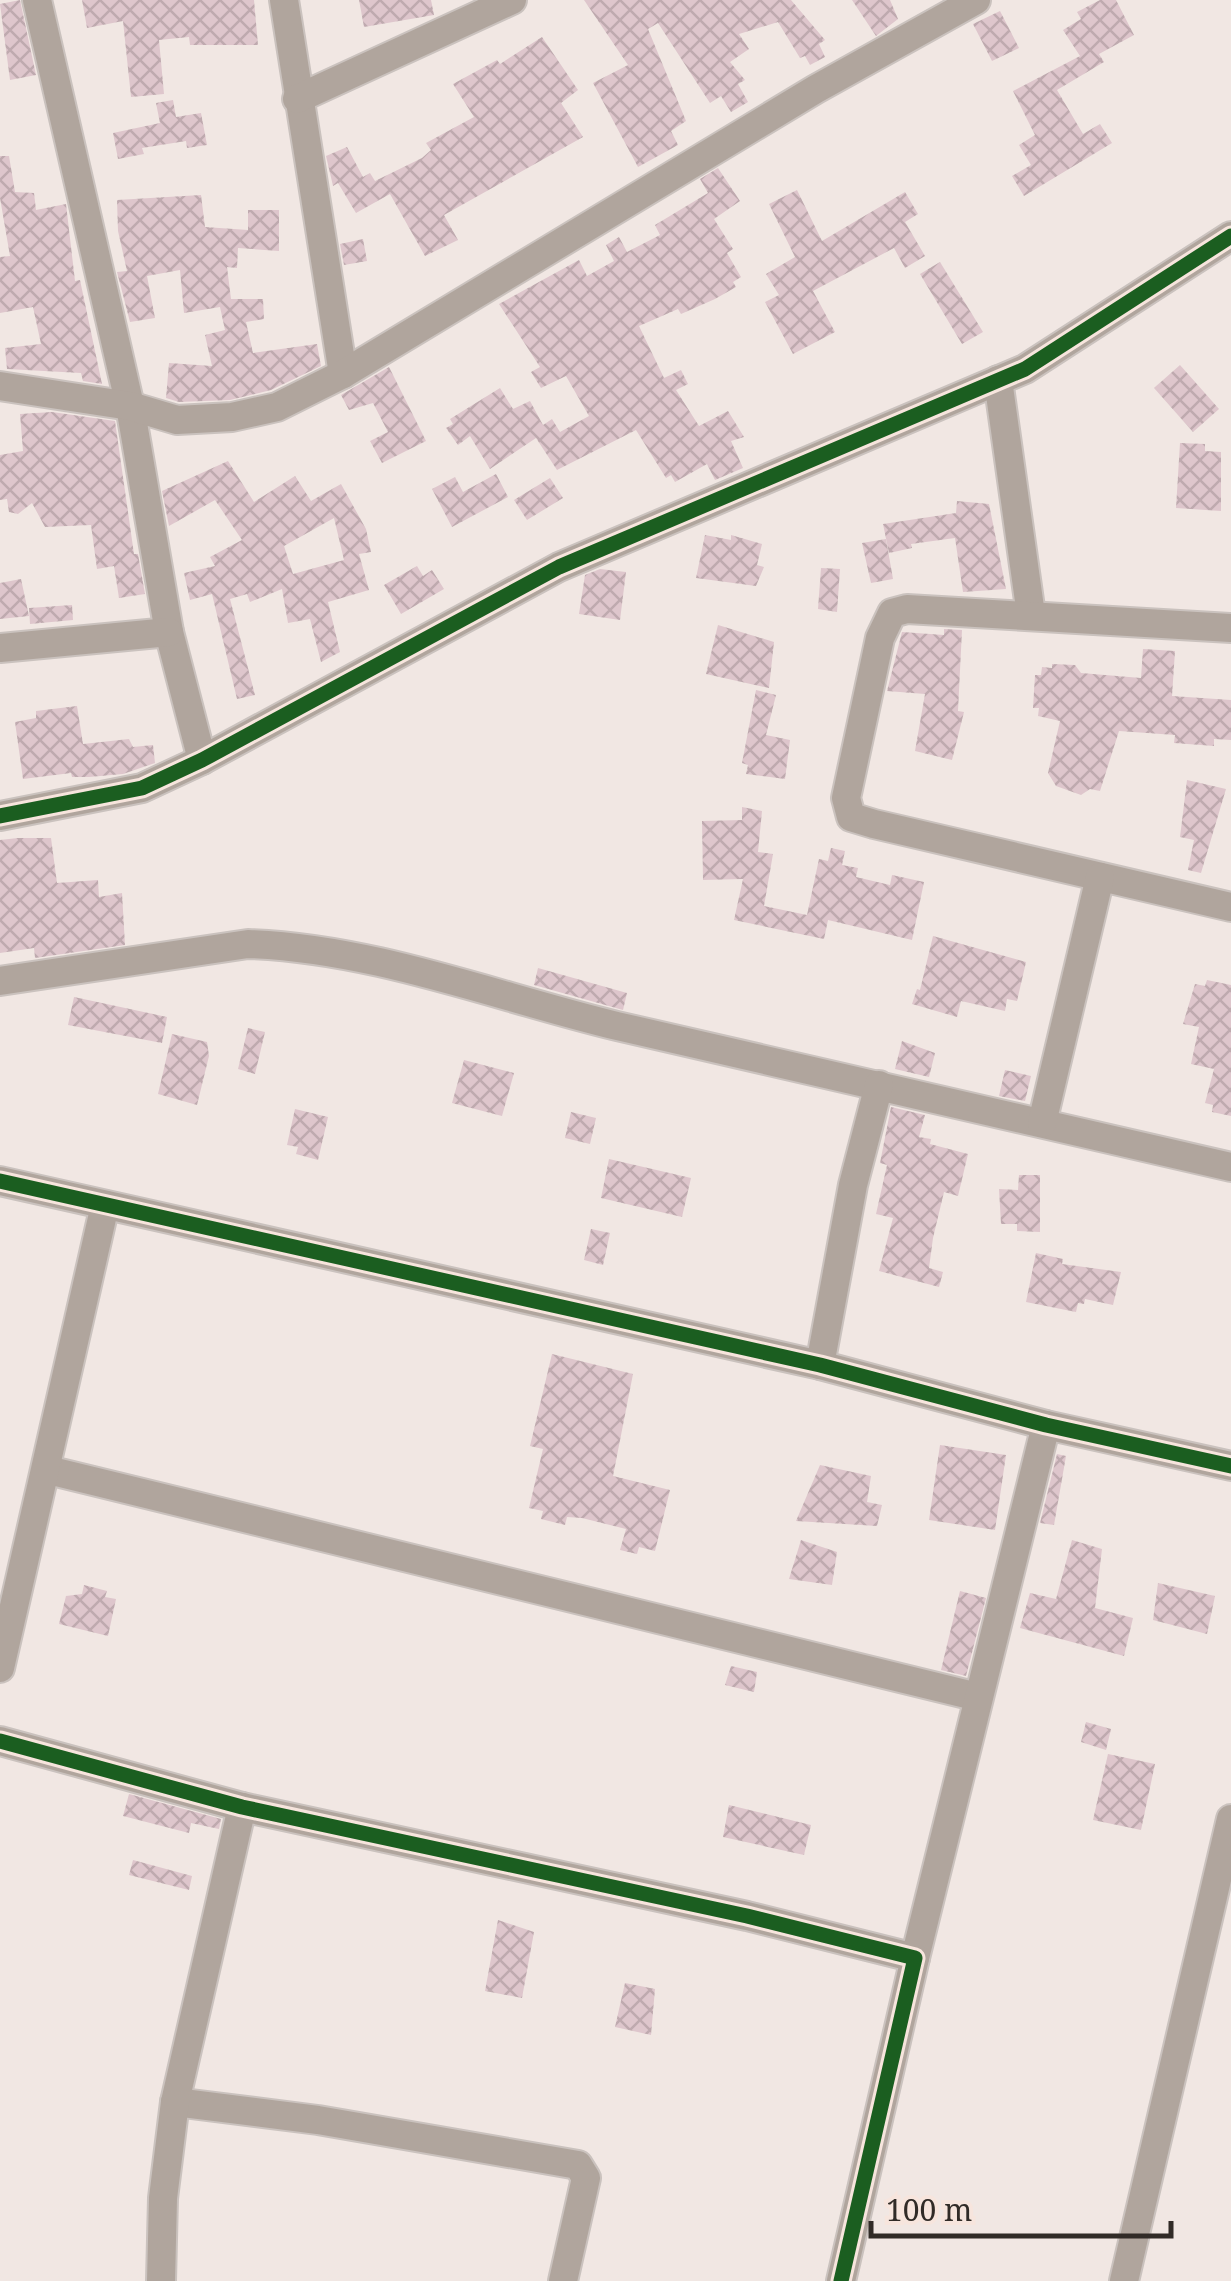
<svg xmlns="http://www.w3.org/2000/svg" width="1231" height="2281" viewBox="0 0 1231 2281" font-family="'Noto Serif',serif">
<style>
.building{fill:url(#building-cross-hatch);fill-rule:evenodd}
.lines{fill:none;stroke-linecap:round;stroke-linejoin:round}
.minor-casing{stroke:#cac2be;stroke-width:32}
.minor{stroke:#b0a59d;stroke-width:28}
.cycleway-casing{stroke:#f7e5dd;stroke-width:21}
.cycleway{stroke:#1b5e20;stroke-width:15}
</style>
<defs>
<pattern id="building-cross-hatch" width="8" height="8" patternUnits="userSpaceOnUse" patternTransform="scale(2.5)"><rect width="8" height="8" fill="#dec6cc"/><path d="M0 0l8 8M0 8l8-8" fill="none" stroke="#bfaaaf"/></pattern>
</defs>
<rect width="100%" height="100%" fill="#f1e7e3"/>
<g class="building">
<polygon points="20,0 36,75 10,80 0,4"/>
<polygon points="82,0 254,0 258,45 190,45 189,37 159,40 164,94 131,97 123,21 87,28"/>
<polygon points="359,0 431,0 434,15 364,27"/>
<polygon points="584,0 791,0 825,40 819,44 825,57 810,65 805,56 800,58 778,22 739,34 749,49 730,62 745,80 738,84 748,102 731,112 721,96 710,103 658,23 648,29 686,121 671,131 678,145 638,167 593,83 628,65"/>
<polygon points="852,0 890,0 898,19 876,36"/>
<polygon points="1100,0 1116,0 1134,35 1099,54 1104,62 1057,90 1083,134 1100,124 1112,143 1024,196 1012,176 1031,165 1019,145 1035,135 1013,91 1080,56 1063,30 1081,19 1077,12"/>
<polygon points="1000,11 1019,48 992,61 973,24"/>
<polygon points="542,37 578,90 561,103 583,137 444,215 458,240 425,256 390,194 356,213 338,183 333,186 326,156 347,147 363,177 370,173 375,181 422,158 431,150 426,143 474,117 453,84 497,60 500,64"/>
<polygon points="173,100 176,117 201,113 207,145 187,148 186,141 142,148 144,154 118,159 113,133 160,123 156,103"/>
<polygon points="0,156 9,156 15,192 34,193 36,210 66,204 75,281 80,280 102,384 83,381 81,373 7,369 5,348 41,344 33,307 0,313 0,257 10,256 0,198"/>
<polygon points="718,168 740,201 714,219 733,249 727,253 741,277 733,282 736,287 715,299 681,314 678,309 639,326 664,378 681,370 688,384 676,390 699,426 728,411 744,437 731,441 743,468 715,480 707,464 675,482 671,475 666,478 636,430 557,470 536,438 490,469 470,436 458,445 446,428 453,424 450,419 500,388 513,409 530,401 543,425 552,419 560,432 589,416 566,376 541,388 531,372 540,367 499,304 579,260 587,276 614,261 606,245 619,237 627,252 660,235 655,225 708,193 700,179"/>
<polygon points="797,190 822,241 905,192 918,214 905,222 925,256 905,268 894,248 813,291 835,332 793,354 765,302 779,295 766,274 795,257 769,204"/>
<polygon points="201,195 205,227 248,230 248,210 279,210 279,251 238,248 237,268 227,267 231,299 263,299 264,319 246,322 253,353 317,344 321,366 271,390 230,400 179,402 166,398 169,363 212,366 205,335 225,330 220,307 184,313 180,270 147,276 155,318 130,322 117,272 127,271 118,231 117,200"/>
<polygon points="363,239 367,261 344,265 340,244"/>
<polygon points="940,262 983,332 962,344 920,274"/>
<polygon points="1180,365 1219,409 1193,432 1154,388"/>
<polygon points="389,367 426,441 382,463 370,441 388,432 373,403 349,410 341,395"/>
<polygon points="52,412 115,421 134,554 138,554 145,594 119,598 114,566 97,569 91,525 45,527 32,503 18,514 9,512 7,499 0,500 0,455 23,451 20,414"/>
<polygon points="1180,443 1205,444 1205,451 1221,452 1221,511 1176,508"/>
<path d="M228,461l26,41 41,-26 16,25 30,-17 25,45 5,23 -12,2 10,36 -41,12 12,50 -19,10 -11,-43 -22,4 -6,-34 -32,13 -3,-8 -17,5 25,96 -18,4 -25,-105 -22,6 -6,-27 31,-7 -5,-9 32,-17 -27,-40 -46,26 -7,-35zM334,518l10,42 -51,14 -9,-28z"/>
<polygon points="496,474 508,497 452,527 432,489 455,477 463,492"/>
<polygon points="550,478 563,498 527,520 514,500"/>
<polygon points="957,501 989,504 1006,589 963,592 955,538 911,544 912,548 889,553 883,524 956,513"/>
<polygon points="705,535 731,540 731,535 762,544 757,565 764,567 756,586 696,578"/>
<polygon points="886,539 893,579 871,583 862,543"/>
<polygon points="417,566 423,576 432,570 444,589 401,614 384,585"/>
<polygon points="821,568 840,569 837,612 818,609"/>
<polygon points="600,569 626,572 620,620 579,614 585,575"/>
<polygon points="21,579 29,616 0,619 0,583"/>
<polygon points="72,605 73,620 30,624 29,608"/>
<polygon points="718,625 774,642 769,688 706,674"/>
<polygon points="944,629 962,630 958,711 964,712 952,760 915,751 925,694 887,691 902,632 944,635"/>
<polygon points="1143,649 1175,651 1172,696 1231,700 1231,740 1214,739 1214,746 1174,743 1175,735 1119,731 1100,791 1090,789 1081,795 1056,786 1048,773 1060,721 1038,716 1039,708 1033,708 1035,675 1041,675 1042,667 1052,668 1052,664 1075,665 1081,673 1141,678"/>
<polygon points="756,690 776,695 766,735 790,740 785,779 746,774 748,765 742,763"/>
<polygon points="77,706 83,744 129,739 133,747 153,745 155,763 123,774 89,777 72,777 71,773 23,779 15,722 36,718 36,711"/>
<polygon points="1187,780 1226,789 1201,873 1188,870 1194,840 1180,837"/>
<polygon points="742,807 762,811 758,852 773,854 764,906 807,915 819,859 828,861 831,848 845,851 842,865 858,868 856,877 890,885 892,875 924,882 912,940 828,920 824,939 734,920 743,879 703,880 702,821 742,820"/>
<polygon points="18,838 51,838 57,883 98,880 99,897 122,893 125,945 35,958 34,948 0,953 0,840"/>
<polygon points="933,936 1026,962 1017,1001 1007,999 1005,1011 961,1001 957,1017 912,1004 917,989 920,990"/>
<polygon points="538,968 627,993 623,1010 534,985"/>
<polygon points="1207,980 1231,985 1231,1116 1212,1112 1213,1105 1205,1103 1214,1069 1191,1064 1199,1027 1183,1024 1195,984 1205,986"/>
<polygon points="74,997 167,1017 162,1043 68,1025"/>
<polygon points="248,1028 265,1032 255,1074 238,1069"/>
<polygon points="172,1034 207,1042 209,1056 197,1105 158,1094"/>
<polygon points="902,1041 935,1053 929,1077 895,1069"/>
<polygon points="464,1060 514,1073 502,1116 452,1103"/>
<polygon points="1005,1070 1031,1076 1025,1101 999,1096"/>
<polygon points="891,1107 925,1115 919,1137 931,1139 930,1144 968,1154 958,1196 944,1192 933,1238 929,1268 943,1272 939,1287 879,1271 893,1218 876,1214 887,1165 880,1163"/>
<polygon points="295,1109 328,1117 318,1160 296,1154 298,1147 287,1145"/>
<polygon points="571,1112 596,1118 590,1144 565,1138"/>
<polygon points="609,1159 691,1178 682,1217 601,1198"/>
<polygon points="1019,1175 1040,1175 1040,1232 1017,1231 1017,1224 1001,1224 999,1189 1018,1190"/>
<polygon points="591,1229 610,1233 603,1265 584,1260"/>
<polygon points="1036,1253 1063,1259 1062,1264 1121,1272 1113,1305 1085,1299 1084,1304 1078,1303 1076,1312 1026,1302"/>
<polygon points="552,1354 633,1374 613,1476 670,1490 655,1551 639,1547 637,1554 620,1550 626,1529 582,1518 567,1517 565,1525 541,1519 543,1511 529,1508 543,1449 530,1446"/>
<polygon points="940,1445 1006,1455 995,1530 929,1520"/>
<polygon points="1057,1454 1066,1456 1054,1525 1040,1523"/>
<polygon points="820,1465 871,1476 867,1502 882,1505 877,1526 796,1521"/>
<polygon points="801,1540 837,1552 832,1585 789,1579"/>
<polygon points="1072,1540 1102,1549 1095,1608 1133,1618 1124,1656 1020,1628 1030,1593 1056,1599"/>
<polygon points="1158,1583 1215,1596 1207,1634 1153,1620"/>
<polygon points="84,1585 107,1591 105,1597 116,1599 108,1636 59,1624 66,1596 82,1594"/>
<polygon points="960,1591 986,1598 966,1676 941,1670"/>
<polygon points="731,1666 757,1672 754,1692 725,1685"/>
<polygon points="1086,1722 1111,1729 1106,1750 1081,1742"/>
<polygon points="1108,1754 1155,1764 1141,1830 1093,1820"/>
<polygon points="129,1794 221,1819 219,1829 191,1823 189,1833 123,1816"/>
<polygon points="729,1805 811,1825 804,1855 723,1837"/>
<polygon points="133,1860 192,1876 189,1890 129,1875"/>
<polygon points="498,1920 534,1932 522,1998 485,1991"/>
<polygon points="625,1983 655,1989 651,2035 615,2027"/>
</g>
<g class="lines">
<g class="minor-casing">
<g id="minor">
<polyline points="37,0 130,406 169,632 202,760"/>
<polyline points="284,0 343,374"/>
<polyline points="297,99 512,0"/>
<polyline points="998,380 1031,615"/>
<polyline points="0,386 130,406 177,420 232,417 277,407 343,374 816,89 976,0"/>
<polyline points="1231,628 907,609 892,613 880,638 846,798 851,817 874,824 1231,907"/>
<polyline points="0,648 169,632"/>
<polyline points="0,816 142,788 202,760 559,567 1025,369 1231,236"/>
<path d="M0,981l248,-37c125,4 249,53 369,82 205,48 410,94 614,141"/>
<polyline points="1042,1123 1100,877"/>
<polyline points="0,1181 820,1365 1046,1425 1231,1466"/>
<polyline points="820,1365 853,1185 879,1085"/>
<polyline points="48,1470 978,1697"/>
<polyline points="0,1668 105,1205"/>
<polyline points="0,1741 242,1807 747,1916 915,1958 841,2281"/>
<polyline points="915,1958 1046,1425"/>
<polyline points="175,2102 318,2120 578,2165 586,2178 563,2281"/>
<polyline points="161,2281 163,2198 175,2102 242,1807"/>
<polyline points="1124,2281 1231,1819"/>
</g>
</g>
<use href="#minor" class="minor"/>
<g class="cycleway-casing">
<g id="cycleway">
<polyline points="0,816 142,788 202,760 559,567 1025,369 1231,236"/>
<polyline points="0,1181 820,1365 1046,1425 1231,1466"/>
<polyline points="0,1741 242,1807 747,1916 915,1958 841,2281"/>
</g>
</g>
<use href="#cycleway" class="cycleway"/>
</g>
<path d="M871 2221v15h300v-15" fill="none" stroke="#312b27" stroke-width="5"/>
<text x="886" y="2221" font-size="30" fill="#312b27" stroke="#f7e5dd" stroke-width="8" paint-order="stroke">100 m</text>
</svg>
